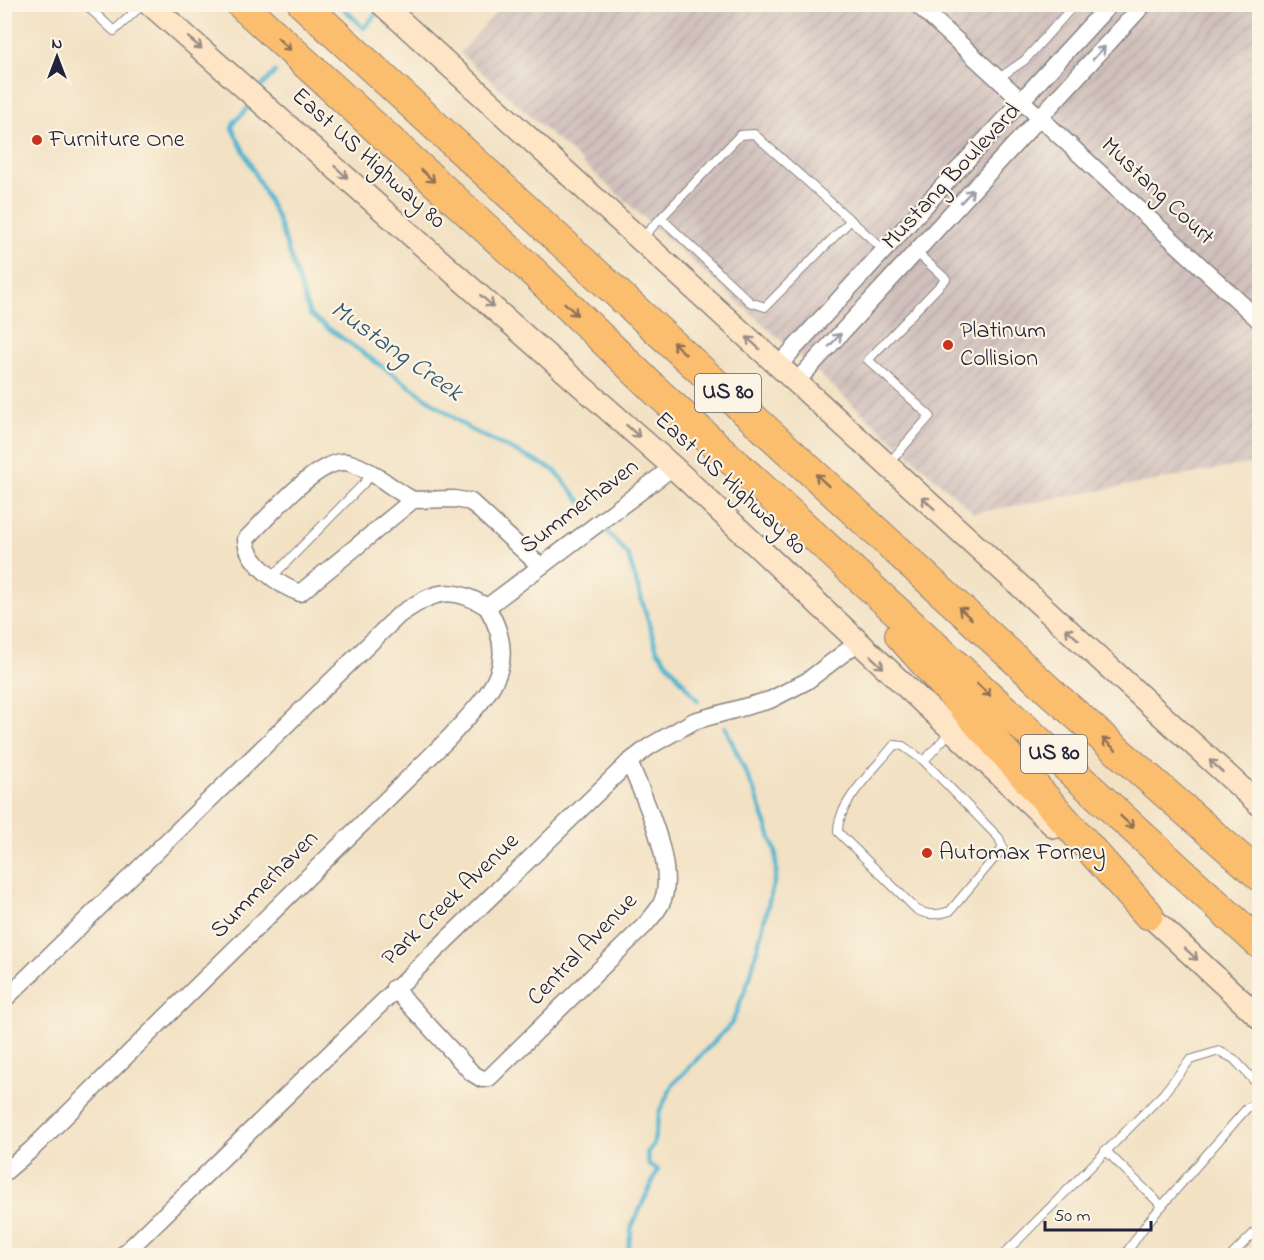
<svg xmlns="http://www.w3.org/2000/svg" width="1264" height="1260" viewBox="0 0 1264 1260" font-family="'Indie Flower',sans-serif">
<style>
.industrial{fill:url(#industrial-furrows)}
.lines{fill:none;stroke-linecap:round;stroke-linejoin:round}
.stream{stroke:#51b5d0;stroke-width:4.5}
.service-casing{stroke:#8a827f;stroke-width:10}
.minor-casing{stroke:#8a827f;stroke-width:19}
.secondary-casing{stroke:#8a827f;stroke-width:25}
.motorway-casing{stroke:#8a827f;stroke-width:32}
.service{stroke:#fff;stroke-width:8}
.minor{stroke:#fff;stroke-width:16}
.secondary{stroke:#fde5c5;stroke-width:22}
.motorway{stroke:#fbbd6e;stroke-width:30}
.oneway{stroke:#9a8d87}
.oneway2{stroke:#8e7054}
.oneway3{stroke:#9c9ca7}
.poi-dot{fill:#c8321e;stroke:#fcf5e5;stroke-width:2}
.labels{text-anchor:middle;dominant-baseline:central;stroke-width:4.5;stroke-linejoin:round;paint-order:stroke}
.shield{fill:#fcf5e5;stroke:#63616e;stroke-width:1.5}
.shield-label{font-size:22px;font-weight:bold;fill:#22223b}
.poi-label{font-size:24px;fill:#22223b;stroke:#fcf5e5;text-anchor:start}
.street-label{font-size:24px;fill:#22223b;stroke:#fcf5e5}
.water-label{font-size:26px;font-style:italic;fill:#32556f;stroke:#fcf5e5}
</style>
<defs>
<pattern id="industrial-furrows" width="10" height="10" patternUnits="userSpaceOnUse" patternTransform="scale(1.5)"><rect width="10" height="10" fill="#d0c0bc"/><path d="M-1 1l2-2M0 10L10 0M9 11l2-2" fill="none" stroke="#b2a5a2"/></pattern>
</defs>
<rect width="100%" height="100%" fill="#fcf5e5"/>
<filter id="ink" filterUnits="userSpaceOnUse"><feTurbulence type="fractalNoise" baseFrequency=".0167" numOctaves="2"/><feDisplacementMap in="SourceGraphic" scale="12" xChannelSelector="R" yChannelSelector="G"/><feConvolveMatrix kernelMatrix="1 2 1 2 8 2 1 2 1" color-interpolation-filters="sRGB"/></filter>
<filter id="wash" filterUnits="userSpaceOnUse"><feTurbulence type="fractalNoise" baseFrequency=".008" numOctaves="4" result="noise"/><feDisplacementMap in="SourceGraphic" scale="24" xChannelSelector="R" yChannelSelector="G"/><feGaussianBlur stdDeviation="1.35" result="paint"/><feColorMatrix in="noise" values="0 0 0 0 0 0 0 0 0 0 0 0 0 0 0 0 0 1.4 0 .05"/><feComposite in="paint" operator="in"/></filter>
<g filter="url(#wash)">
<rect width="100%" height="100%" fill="#f2e1c3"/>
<polygon class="industrial" points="503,5 1259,5 1259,462 974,513 460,53"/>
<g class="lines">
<g class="stream">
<polyline points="339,4 364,28 376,14"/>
<polyline points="262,86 275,72"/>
<polyline points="250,106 234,122 232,128 277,217 310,315 471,430 554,470 588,510"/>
<polyline points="605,529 628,555 657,650 698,701"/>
<polyline points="627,1256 632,1226 658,1170 649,1165 647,1153 653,1145 660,1110 673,1084 732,1023 750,977 776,874 776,853 756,795 725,727"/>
</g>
</g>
</g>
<g filter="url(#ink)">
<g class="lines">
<g class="service-casing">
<g id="service">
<polyline points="85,4 114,31 143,4"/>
<polyline points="999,78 1025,60 1075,4"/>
<polyline points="661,218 750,302 765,307 851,220"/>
<polyline points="641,239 740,135 754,134 884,250"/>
<polyline points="889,463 930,416 868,360 946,279 916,252"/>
<polyline points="273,576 373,474"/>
<path d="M924,761l75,77 4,10 -53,63c-12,4 -20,5 -33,-1l-79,-78c-1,-29 38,-64 56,-87l9,1 21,15 27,-30"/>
<polyline points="1105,1150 1162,1206"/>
<polyline points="1002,1256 1163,1094 1190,1060 1219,1051 1234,1059 1260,1087"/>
<polyline points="1124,1256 1147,1223 1247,1108 1260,1102"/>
<polyline points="1231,1256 1260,1227"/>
</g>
</g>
<g class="minor-casing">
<g id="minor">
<polyline points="917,4 1260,321"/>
<polyline points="778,366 1110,4"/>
<polyline points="795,383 1144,4"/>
<path d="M413,500c-21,-11 -40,-30 -63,-37 -29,-10 -84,57 -104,76 0,23 34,47 54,54l113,-93 41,-1 17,3 69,64"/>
<path d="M394,988l78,85 10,6 7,-1 155,-152c6,-7 13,-14 17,-22 18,-34 -18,-109 -32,-142"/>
<path d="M4,1000l395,-385c34,-23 51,-31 88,-8l186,-140"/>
<path d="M4,1173l28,-24 417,-411c38,-43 74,-71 38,-131"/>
<polyline points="122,1256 629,762 650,746 694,721 770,700 807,681 857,643"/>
</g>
</g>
<g class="secondary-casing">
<g id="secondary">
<polyline points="150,4 673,467 1055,827"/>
<polyline points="382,4 1260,805"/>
<polyline points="1136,903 1260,1018"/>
</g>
</g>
<g class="motorway-casing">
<g id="motorway">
<polyline points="241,4 528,267 655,390 1260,944"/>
<polyline points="303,4 1055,696 1260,876"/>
<polyline points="900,635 1148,914"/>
</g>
</g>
<use href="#service" class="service"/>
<use href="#minor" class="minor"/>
<use href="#secondary" class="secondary"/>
<use href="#motorway" class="motorway"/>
</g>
<defs><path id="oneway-shaft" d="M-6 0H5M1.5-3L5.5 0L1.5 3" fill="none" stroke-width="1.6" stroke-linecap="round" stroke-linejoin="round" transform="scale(1.5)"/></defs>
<g class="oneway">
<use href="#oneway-shaft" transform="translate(195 43) rotate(40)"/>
<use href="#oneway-shaft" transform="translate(341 172) rotate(42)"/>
<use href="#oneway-shaft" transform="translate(487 301) rotate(41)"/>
<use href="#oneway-shaft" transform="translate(753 343) rotate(-137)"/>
<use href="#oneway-shaft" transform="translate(633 431) rotate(42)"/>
<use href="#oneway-shaft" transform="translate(928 503) rotate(-138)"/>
<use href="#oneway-shaft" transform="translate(1072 634) rotate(-138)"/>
<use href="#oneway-shaft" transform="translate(877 662) rotate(43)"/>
<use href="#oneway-shaft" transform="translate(1216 766) rotate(-138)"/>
<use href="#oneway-shaft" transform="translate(1191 954) rotate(43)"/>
</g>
<g class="oneway2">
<use href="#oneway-shaft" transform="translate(284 44) rotate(43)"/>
<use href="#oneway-shaft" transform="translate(428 176) rotate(42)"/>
<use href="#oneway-shaft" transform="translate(571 309) rotate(44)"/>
<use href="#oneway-shaft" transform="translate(679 348) rotate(-137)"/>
<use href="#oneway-shaft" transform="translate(822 480) rotate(-137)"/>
<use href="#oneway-shaft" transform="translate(965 613) rotate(-137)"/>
<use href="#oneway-shaft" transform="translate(984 690) rotate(43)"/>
<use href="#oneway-shaft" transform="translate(1109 744) rotate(-139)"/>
<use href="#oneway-shaft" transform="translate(1127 822) rotate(43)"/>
</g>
<g class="oneway3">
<use href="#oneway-shaft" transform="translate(1099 53) rotate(-47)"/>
<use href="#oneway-shaft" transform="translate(967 196) rotate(-47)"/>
<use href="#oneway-shaft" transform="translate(835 340) rotate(-47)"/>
</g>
</g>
<g class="poi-dot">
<circle cx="37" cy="140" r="6"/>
<circle cx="948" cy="345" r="6"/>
<circle cx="927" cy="853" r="6"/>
</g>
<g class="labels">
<g class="shield">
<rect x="695" y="374" width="66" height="38" rx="4.5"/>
<rect x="1021" y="735" width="66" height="38" rx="4.5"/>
</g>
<g class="shield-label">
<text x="728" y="393">US 80</text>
<text x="1054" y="754">US 80</text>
</g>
<g class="poi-label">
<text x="49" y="140">Furniture One</text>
<text x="960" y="331">Platinum<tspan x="960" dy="28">Collision</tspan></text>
<text x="939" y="853">Automax Forney</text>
</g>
<g class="street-label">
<text transform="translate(368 159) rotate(42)">East US Highway 80</text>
<text transform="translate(952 177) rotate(-47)">Mustang Boulevard</text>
<text transform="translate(1157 192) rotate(43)">Mustang Court</text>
<text transform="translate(730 484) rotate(43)">East US Highway 80</text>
<text transform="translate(580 507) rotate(-37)">Summerhaven</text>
<text transform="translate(265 885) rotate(-45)">Summerhaven</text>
<text transform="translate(451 900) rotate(-44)">Park Creek Avenue</text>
<text transform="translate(583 950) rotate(-46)">Central Avenue</text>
</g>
<g class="water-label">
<text transform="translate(396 352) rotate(35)">Mustang Creek</text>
</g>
</g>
<rect width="1264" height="1260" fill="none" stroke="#fcf5e5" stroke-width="24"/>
<g transform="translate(57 57)" stroke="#fcf5e5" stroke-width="4.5" paint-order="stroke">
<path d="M0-4.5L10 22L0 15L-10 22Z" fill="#22223b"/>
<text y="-9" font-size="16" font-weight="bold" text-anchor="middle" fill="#22223b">N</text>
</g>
<path d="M1045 1221v9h106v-9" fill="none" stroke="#22223b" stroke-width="3"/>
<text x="1054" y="1221" font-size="18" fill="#22223b" stroke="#fcf5e5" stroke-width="4.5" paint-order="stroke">50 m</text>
</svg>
